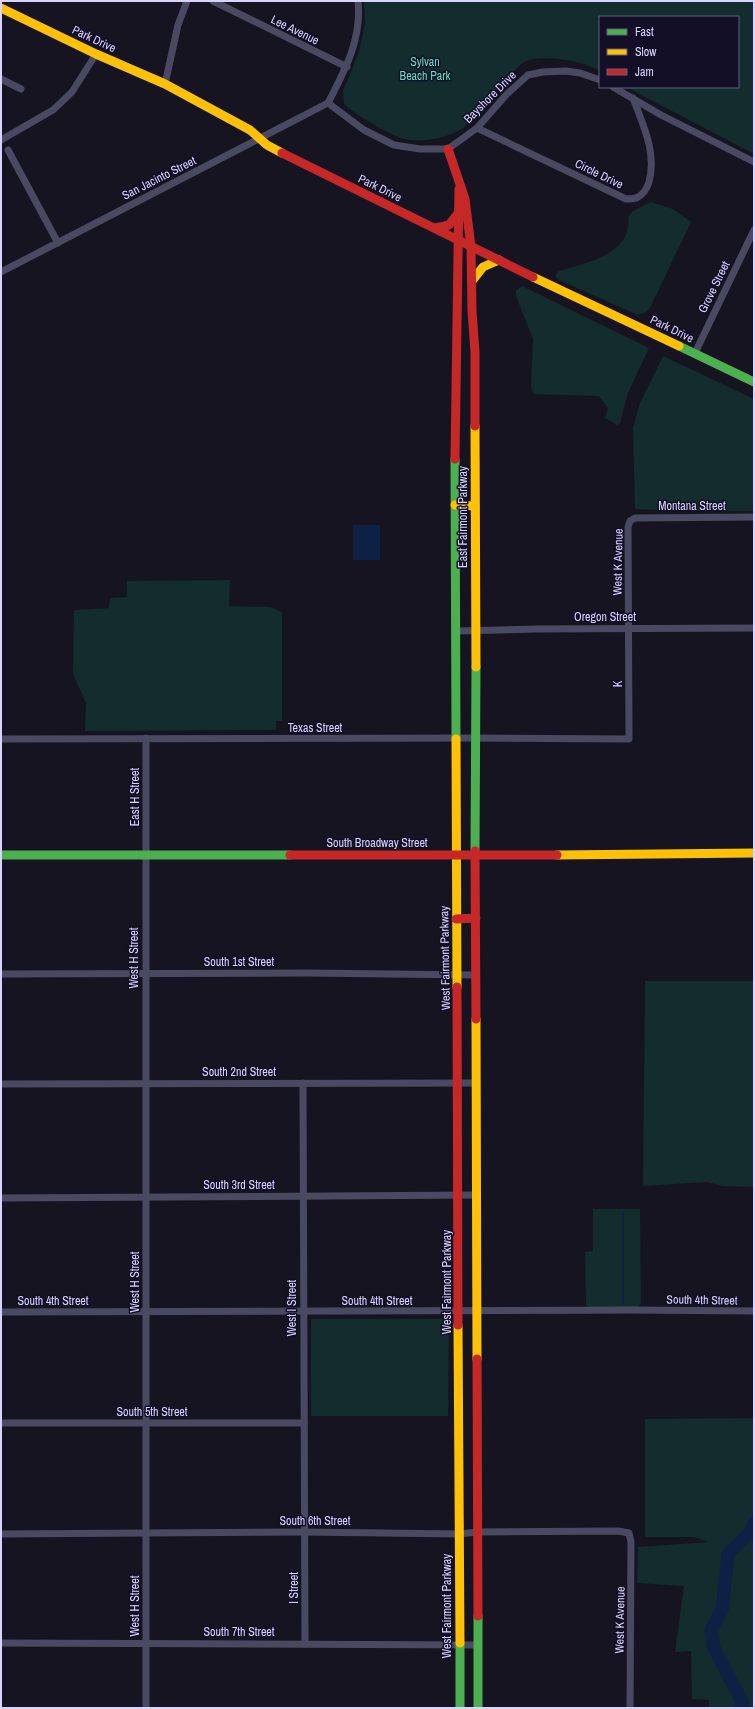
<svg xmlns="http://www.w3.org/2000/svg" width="755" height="1709" viewBox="0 0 755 1709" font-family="'Archivo Narrow',sans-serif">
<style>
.green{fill:#132c2d}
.water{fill:#0d2144}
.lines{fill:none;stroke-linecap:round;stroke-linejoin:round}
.stream{stroke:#0d2144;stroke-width:2}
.river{stroke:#0d2144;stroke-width:13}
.street{stroke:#4a4962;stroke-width:7}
.fast{stroke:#4caf50;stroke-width:9}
.slow{stroke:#ffc107;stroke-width:9}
.jam{stroke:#c62828;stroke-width:9}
.labels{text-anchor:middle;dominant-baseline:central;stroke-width:3;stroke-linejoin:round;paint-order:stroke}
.street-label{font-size:12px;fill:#d9d4ff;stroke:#130f26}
.park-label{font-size:12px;fill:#5fe0c0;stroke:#130f26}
</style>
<rect width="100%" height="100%" fill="#161421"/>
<g class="green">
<path d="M364,1h390v153l-128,-67h112v-70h-138v54c-15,-10 -56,-17 -74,-10 -7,3 -27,26 -33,32 -9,11 -19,25 -30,35 -13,10 -46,16 -62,10 -16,-6 -44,-22 -57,-34l-1,-13 16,-39 6,-29z"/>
<path d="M651,202l22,7 18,13 -41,86 -6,5 -6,2 -79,-35 -4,-4 4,-5c27,-8 74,-17 69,-54l5,-6z"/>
<polygon points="522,286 649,348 628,393 620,423 617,425 605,418 608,408 599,396 533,394 531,386 533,339 516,296 516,290"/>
<polygon points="663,356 754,399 754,511 676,511 635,509 633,428 640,403"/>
<polygon points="230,580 229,606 270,607 282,612 282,721 276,721 276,730 85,731 86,703 73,674 74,610 109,608 110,598 127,597 127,581"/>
<polygon points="645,981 754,981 754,1187 723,1186 707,1182 643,1186"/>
<polygon points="593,1209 640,1209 641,1303 638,1307 589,1307 586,1305 585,1252 593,1251"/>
<polygon points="311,1319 449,1319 448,1416 311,1416"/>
<polygon points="754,1418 754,1708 709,1708 709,1700 692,1699 691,1651 675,1652 684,1586 637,1583 638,1547 708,1542 694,1537 645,1537 645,1419"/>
</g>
<rect class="water" x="353" y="525" width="27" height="35"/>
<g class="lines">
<polyline class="stream" points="623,1304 623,1212"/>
<polyline class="river" points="742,1708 742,1701 714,1648 711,1630 722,1610 728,1554 751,1531 754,1523"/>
<g class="street">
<polyline points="213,1 347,67"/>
<polyline points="1,79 21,89"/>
<polyline points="165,84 178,25 187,1"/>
<polyline points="613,87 661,115 754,162"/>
<polyline points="328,103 364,130 394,145 420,149 448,149 477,128 507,94 528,75 543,72 566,71 580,73 600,80"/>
<path d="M328,103c17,-33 34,-64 30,-102"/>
<path d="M477,128l149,71c4,0 9,0 12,-2 6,-3 9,-9 11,-15 8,-29 -6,-57 -16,-84"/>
<polyline points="1,140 53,110 72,92 96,54"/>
<polyline points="8,150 58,243"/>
<polyline points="1,272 328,103"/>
<polyline points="695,353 754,230"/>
<polyline points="457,631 536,629 754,628"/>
<polyline points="146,738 146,1708"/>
<polyline points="1,739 476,738 629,739 628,527 630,521 635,518 754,517"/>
<polyline points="1,974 307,973 476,975"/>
<polyline points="303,1083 305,1644"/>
<polyline points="1,1084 476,1083"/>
<polyline points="1,1198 476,1195"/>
<polyline points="1,1312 633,1310 754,1311"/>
<polyline points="1,1423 304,1423"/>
<polyline points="1,1534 305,1532 459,1534 478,1532 618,1531 629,1533 631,1542 630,1708"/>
<polyline points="1,1643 478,1645"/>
</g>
<g class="fast">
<polyline points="679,346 754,382"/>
<polyline points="455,459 456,739"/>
<polyline points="475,851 476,667"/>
<polyline points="1,855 290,855"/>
<polyline points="478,1616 478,1708"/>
<polyline points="460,1643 460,1708"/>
</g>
<g class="slow">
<polyline points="1,8 96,54 165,84 250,130 267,145 282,153"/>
<polyline points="533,277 679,346"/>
<polyline points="472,281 483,267 499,260"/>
<polyline points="475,426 476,667"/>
<polyline points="455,505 475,506"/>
<polyline points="456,739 457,987"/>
<polyline points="557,855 754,853"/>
<polyline points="476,1019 477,1359"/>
<polyline points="458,1325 460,1643"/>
</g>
<g class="jam">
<polyline points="448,149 465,199 471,247 472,311 475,352 475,426"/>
<polyline points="282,153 533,277"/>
<polyline points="436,228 449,225 459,212"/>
<polyline points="455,459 459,189"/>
<polyline points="475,851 476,1019"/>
<polyline points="290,855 557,855"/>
<polyline points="456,919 476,918"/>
<polyline points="457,987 458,1325"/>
<polyline points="477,1359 478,1616"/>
</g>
</g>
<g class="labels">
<g class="street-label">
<text transform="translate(295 30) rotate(26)">Lee Avenue</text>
<text transform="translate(94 39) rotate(25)">Park Drive</text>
<text transform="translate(490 97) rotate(-45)">Bayshore Drive</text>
<text transform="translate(599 174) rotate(26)">Circle Drive</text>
<text transform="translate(159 178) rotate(-27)">San Jacinto Street</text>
<text transform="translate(380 188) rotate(26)">Park Drive</text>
<text transform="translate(714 287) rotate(-64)">Grove Street</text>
<text transform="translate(672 329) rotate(26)">Park Drive</text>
<text x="692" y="506">Montana Street</text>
<text transform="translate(463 517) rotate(-90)">East Fairmont Parkway</text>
<text transform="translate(618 562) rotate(-89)">West K Avenue</text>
<text x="605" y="617">Oregon Street</text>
<text transform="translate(618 684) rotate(-90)">K</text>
<text x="315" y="728">Texas Street</text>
<text transform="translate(135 797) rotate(-90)">East H Street</text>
<text x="377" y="843">South Broadway Street</text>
<text transform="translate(134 958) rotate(-90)">West H Street</text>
<text transform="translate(445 958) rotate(-91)">West Fairmont Parkway</text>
<text x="239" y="962">South 1st Street</text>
<text x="239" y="1072">South 2nd Street</text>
<text x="239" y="1185">South 3rd Street</text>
<text transform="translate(135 1282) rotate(-90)">West H Street</text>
<text transform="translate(447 1282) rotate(-90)">West Fairmont Parkway</text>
<text transform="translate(702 1300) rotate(1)">South 4th Street</text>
<text x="53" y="1301">South 4th Street</text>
<text x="377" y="1301">South 4th Street</text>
<text transform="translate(292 1308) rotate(-90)">West I Street</text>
<text x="152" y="1412">South 5th Street</text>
<text x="315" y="1521">South 6th Street</text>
<text transform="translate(294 1588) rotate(-90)">I Street</text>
<text transform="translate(135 1606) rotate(-90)">West H Street</text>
<text transform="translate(447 1606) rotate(-90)">West Fairmont Parkway</text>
<text transform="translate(620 1620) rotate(-89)">West K Avenue</text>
<text x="239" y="1632">South 7th Street</text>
</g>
<g class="park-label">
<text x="425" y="62">Sylvan<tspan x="425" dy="14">Beach Park</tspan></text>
</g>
</g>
<rect width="755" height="1709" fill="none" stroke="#d9d4ff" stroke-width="4"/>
<rect x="599" y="16" width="140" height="72" fill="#130f26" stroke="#625e7d"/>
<rect x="607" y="29" width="20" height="6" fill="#4caf50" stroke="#625e7d"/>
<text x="635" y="36" font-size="12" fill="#d9d4ff">Fast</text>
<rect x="607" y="49" width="20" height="6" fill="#ffc107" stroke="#625e7d"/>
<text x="635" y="56" font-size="12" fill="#d9d4ff">Slow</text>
<rect x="607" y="69" width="20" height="6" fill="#c62828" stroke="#625e7d"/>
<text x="635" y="76" font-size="12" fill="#d9d4ff">Jam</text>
</svg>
